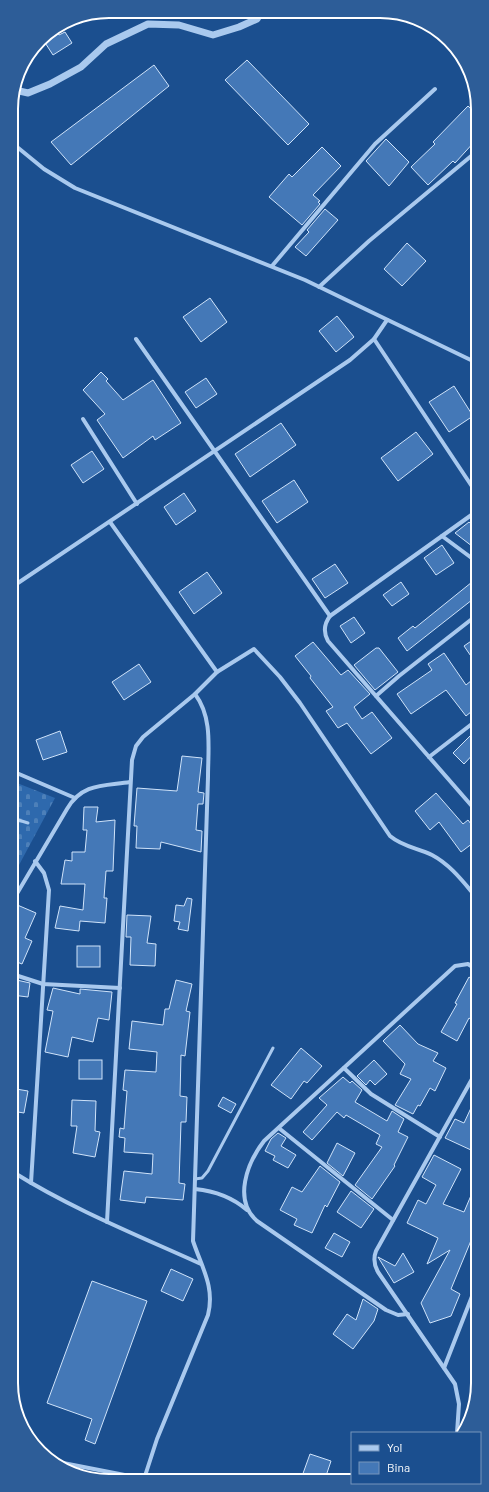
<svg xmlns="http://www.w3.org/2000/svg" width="489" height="1492" viewBox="0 0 489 1492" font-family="Barlow,sans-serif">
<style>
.cemetery{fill:url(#cemetery-stones)}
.building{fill:#4478b7;stroke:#cfe3fa}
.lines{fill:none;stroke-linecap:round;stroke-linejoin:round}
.service{stroke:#a9c9ee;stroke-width:3}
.minor{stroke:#a9c9ee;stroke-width:4}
.tertiary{stroke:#a9c9ee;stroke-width:7}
.rim{fill:none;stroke:#fff;stroke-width:2}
</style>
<defs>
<pattern id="cemetery-stones" width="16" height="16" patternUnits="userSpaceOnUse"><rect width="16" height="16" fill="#2e69ad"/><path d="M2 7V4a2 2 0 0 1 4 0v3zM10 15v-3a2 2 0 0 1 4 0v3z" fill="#4d80b9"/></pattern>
</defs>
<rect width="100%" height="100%" fill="#1b4f8f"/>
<polygon class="cemetery" points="12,781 55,798 12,878"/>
<g class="building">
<polygon points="55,29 59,35 65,32 72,43 53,55 42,38"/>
<polygon points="247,60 309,124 288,145 225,80"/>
<polygon points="154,65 169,86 71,165 51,142"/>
<polygon points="468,106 476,114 476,140 455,163 453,161 428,185 411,167 435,144 433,142"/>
<polygon points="386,139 409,162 389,186 366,161"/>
<polygon points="322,147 341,166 313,195 320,201 318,202 320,204 302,225 269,197 289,174 292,177"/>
<polygon points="325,209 338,220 306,256 295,247 309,232 307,230"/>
<polygon points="407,243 426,261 402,286 384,269"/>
<polygon points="210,298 227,322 201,342 183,317"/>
<polygon points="337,316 354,337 336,352 319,331"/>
<polygon points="101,372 108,379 106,381 123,400 153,380 181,423 155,440 153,436 123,458 97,420 105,414 83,390"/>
<polygon points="206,378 217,394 196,408 185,392"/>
<polygon points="454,386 473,416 449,432 429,402"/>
<polygon points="281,423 296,445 250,477 235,454"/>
<polygon points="416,432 433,454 398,481 381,458"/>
<polygon points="92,451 104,469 83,483 71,465"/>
<polygon points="294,480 308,502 277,523 262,501"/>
<polygon points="184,493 196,511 176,525 164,507"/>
<polygon points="469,522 477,529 477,550 455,533"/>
<polygon points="442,545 454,563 436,575 424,558"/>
<polygon points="335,564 348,583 325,598 312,579"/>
<polygon points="207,572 222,593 194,614 179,592"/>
<polygon points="477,578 477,596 407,651 398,638 413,626 415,628"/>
<polygon points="401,582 409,594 392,606 383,595"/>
<polygon points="354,617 365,633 351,643 340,626"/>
<polygon points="477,637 477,665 464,646"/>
<polygon points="313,642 341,675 348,670 370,694 354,707 362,719 372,712 392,738 371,754 347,723 338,728 326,711 333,707 310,678 311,676 295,656"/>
<polygon points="376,648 379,648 398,672 375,690 354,665"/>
<polygon points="444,653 466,685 472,680 477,687 477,707 466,716 446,690 411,714 397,694 432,670 428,664"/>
<polygon points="139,664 151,682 124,700 112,682"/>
<polygon points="60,731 67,752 43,760 36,740"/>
<polygon points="471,735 477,740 477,750 464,764 453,753"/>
<polygon points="182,756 202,758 198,792 204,793 203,804 198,804 196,830 202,831 201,852 161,842 160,849 136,848 137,826 134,826 137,788 177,791"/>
<polygon points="436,793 463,824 468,820 477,832 477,840 461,852 439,822 430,830 415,811"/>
<polygon points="84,807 98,807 96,822 115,820 113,871 106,871 104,898 107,898 105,923 80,921 79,931 55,928 60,906 83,910 85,884 61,884 65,860 72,861 72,852 85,852 87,830 83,830"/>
<polygon points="187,898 192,899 188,931 178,929 180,922 174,921 176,905 184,906"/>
<polygon points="15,904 36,913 25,938 32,941 22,964 12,960 12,905"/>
<polygon points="127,915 151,916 147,943 156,944 155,966 130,965 131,937 126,937"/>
<rect x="77" y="946" width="23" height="21"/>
<polygon points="469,977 477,982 477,1023 469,1018 457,1041 441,1032 457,1004 455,1003"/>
<polygon points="12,979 30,983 28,997 12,995"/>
<polygon points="176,980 192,984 186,1011 190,1012 185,1056 181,1055 180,1096 187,1097 186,1122 181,1122 179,1183 185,1184 183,1200 146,1197 145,1203 120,1200 124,1171 152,1174 153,1154 124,1152 125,1138 119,1137 120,1128 124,1129 127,1091 123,1090 125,1070 156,1072 157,1052 129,1049 132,1021 163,1025 165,1009 169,1009"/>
<polygon points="53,988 80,994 80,989 112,992 109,1020 98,1018 93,1042 72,1037 68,1057 45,1052 53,1011 47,1010"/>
<polygon points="400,1025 418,1044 438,1053 433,1061 446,1068 435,1091 430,1088 420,1106 418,1105 413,1114 395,1105 411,1079 400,1074 405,1064 383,1041"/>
<polygon points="301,1048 322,1066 307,1083 304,1081 291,1099 271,1085"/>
<rect x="79" y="1060" width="23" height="19"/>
<polygon points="374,1060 387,1074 375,1085 370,1080 366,1085 357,1076"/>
<polygon points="343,1077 350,1083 352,1081 362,1090 355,1102 387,1121 392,1111 404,1119 398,1132 408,1137 394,1165 395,1166 372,1199 355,1185 382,1147 376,1144 380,1135 346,1115 344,1118 337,1112 312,1140 303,1132 327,1105 319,1098"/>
<polygon points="16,1089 28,1091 24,1113 12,1111"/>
<polygon points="477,1095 477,1139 471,1150 445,1138 455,1119 464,1123"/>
<polygon points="223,1097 236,1104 231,1113 218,1106"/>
<polygon points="72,1100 96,1101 95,1131 100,1132 95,1157 73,1153 77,1126 71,1126"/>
<polygon points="278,1133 286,1138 281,1146 296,1155 288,1168 273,1160 275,1156 265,1151 271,1139"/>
<polygon points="337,1143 355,1153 343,1176 327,1163"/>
<polygon points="434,1155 461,1169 443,1204 464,1212 478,1179 478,1222 470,1243 451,1289 460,1294 451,1316 430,1323 421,1303 450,1250 427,1264 438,1238 407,1223 418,1200 426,1204 436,1185 422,1177"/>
<polygon points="320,1166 340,1182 327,1207 325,1205 312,1233 294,1225 297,1219 280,1210 292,1187 302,1192"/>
<polygon points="351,1191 374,1209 361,1228 337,1212"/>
<polygon points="334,1233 350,1242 342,1257 325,1248"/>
<polygon points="403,1253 414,1272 394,1283 378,1257 395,1266"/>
<polygon points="171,1269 193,1279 183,1301 161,1291"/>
<polygon points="92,1281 147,1301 95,1444 85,1440 92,1419 47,1403"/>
<polygon points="363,1299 378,1309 374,1321 353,1349 333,1334 347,1314 356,1320"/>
<polygon points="310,1454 331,1461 325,1479 301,1479"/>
</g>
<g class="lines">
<g class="service">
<polyline points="12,818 28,823"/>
<polyline points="195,1179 202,1178 208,1171 273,1048"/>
</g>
<g class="minor">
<polyline points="11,142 44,169 75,188 305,280 477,363"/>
<polyline points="272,266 375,144 435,89"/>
<polyline points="319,287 369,241 476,152"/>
<polyline points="136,339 330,616"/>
<polyline points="374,339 477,494"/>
<polyline points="83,419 137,504"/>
<path d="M477,511l-147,105c-6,8 -7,16 -2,25l149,171"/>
<polyline points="110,522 217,672"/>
<polyline points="442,536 477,562"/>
<polyline points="12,587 350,360 374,339 387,320"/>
<polyline points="376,696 399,676 477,615"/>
<polyline points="429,757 477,720"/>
<polyline points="12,771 75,798"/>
<path d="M12,902l55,-93c15,-26 37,-23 63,-27"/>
<polyline points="12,974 43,984 120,988"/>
<polyline points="344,1068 371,1094 440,1137"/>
<polyline points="280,1129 393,1220"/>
<path d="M13,1172c59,37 124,63 188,92"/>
<polyline points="31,1183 49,890 44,873 35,861"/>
<path d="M195,1189c20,2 37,8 52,21"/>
<path d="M107,1222l25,-462 4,-14 7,-9 52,-43 22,-22 37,-23 26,28 20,26 90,133c13,11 28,12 42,19 19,10 32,28 45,43"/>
<path d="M408,1314l-10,1 -12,-5 -129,-89c-24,-21 -10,-58 7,-80l191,-175 13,-2 9,6"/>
<polyline points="444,1368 478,1281"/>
<path d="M457,1433l2,-29 -4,-20 -77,-112c-4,-7 -5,-13 -2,-21l101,-181"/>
<polyline points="58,1462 145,1479"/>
<path d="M144,1479l13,-40 51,-124c7,-28 -6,-47 -15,-74l15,-464c0,-28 5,-59 -13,-83"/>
</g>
<polyline class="tertiary" points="15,90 28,93 50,84 81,67 106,44 148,24 179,25 213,35 239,27 257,19 261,12"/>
</g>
<path d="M0 0H489V1492H0ZM109 18H380A91 91 0 0 1 471 109V1383A91 91 0 0 1 380 1474H109A91 91 0 0 1 18 1383V109A91 91 0 0 1 109 18Z" fill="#2d5d98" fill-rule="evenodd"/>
<path class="rim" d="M109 18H380A91 91 0 0 1 471 109V1383A91 91 0 0 1 380 1474H109A91 91 0 0 1 18 1383V109A91 91 0 0 1 109 18Z"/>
<rect x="351" y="1432" width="130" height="52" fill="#1b4f8f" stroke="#7695bc"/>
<rect x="359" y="1445" width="20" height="6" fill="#a9c9ee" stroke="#7695bc"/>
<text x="387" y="1452" font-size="12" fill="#ffffff">Yol</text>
<rect x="359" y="1462" width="20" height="12" fill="#4478b7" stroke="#7695bc"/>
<text x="387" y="1472" font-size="12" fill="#ffffff">Bina</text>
</svg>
